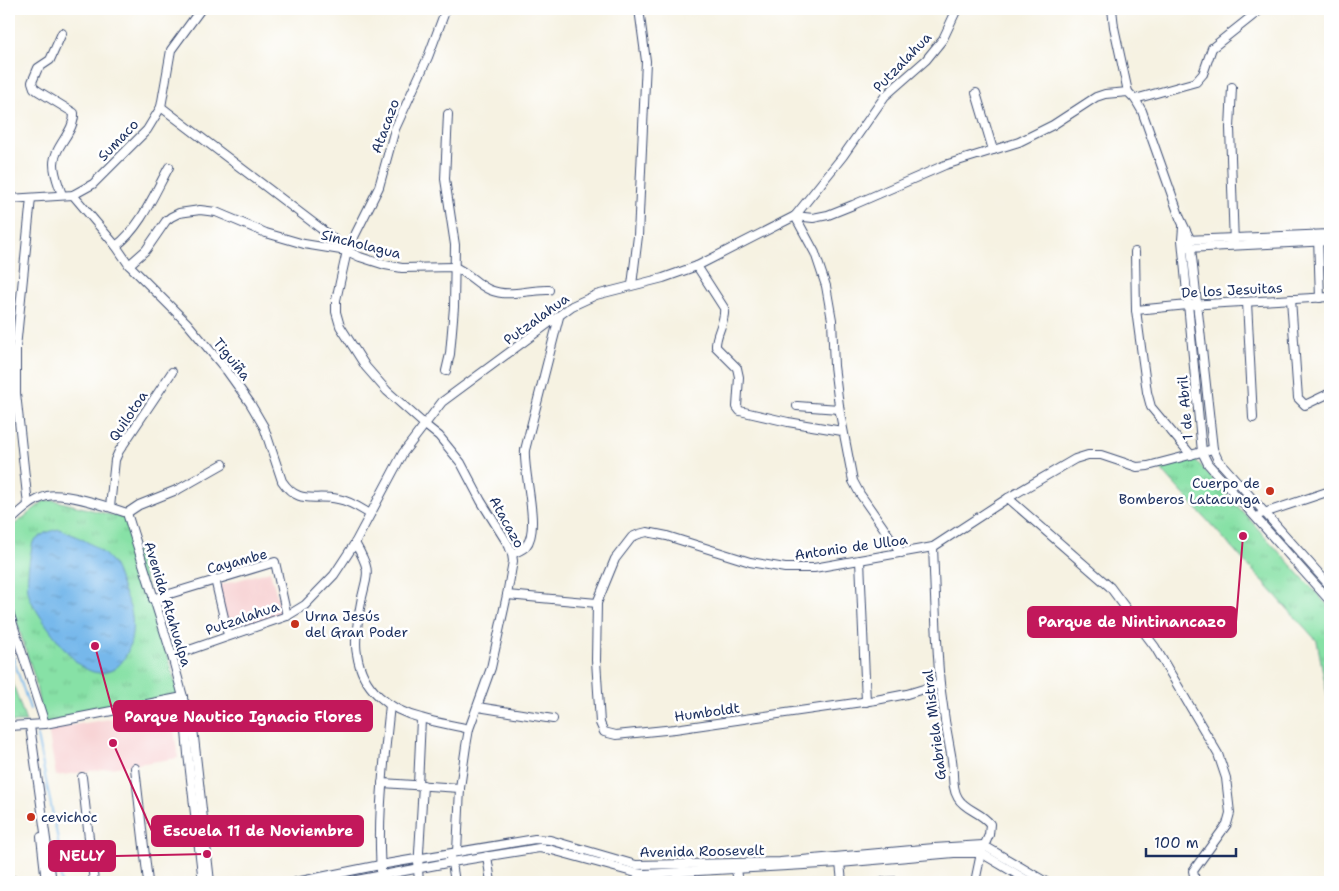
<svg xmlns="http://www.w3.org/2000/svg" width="1339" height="891" viewBox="0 0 1339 891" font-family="'Shantell Sans',sans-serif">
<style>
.built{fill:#f7cfd0}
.park{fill:url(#park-tufts);stroke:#518882}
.water{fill:url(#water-ripples);stroke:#4874a4}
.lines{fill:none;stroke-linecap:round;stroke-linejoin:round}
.stream{stroke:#76b8eb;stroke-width:2}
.minor-casing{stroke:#3c4c72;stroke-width:10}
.minor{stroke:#fff;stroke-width:8}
.poi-dot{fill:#c8321e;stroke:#fff;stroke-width:2}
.labels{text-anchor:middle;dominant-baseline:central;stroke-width:5;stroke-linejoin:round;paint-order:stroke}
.street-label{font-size:14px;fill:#1b2f5e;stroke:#fff}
.poi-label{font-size:14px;fill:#1b2f5e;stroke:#fff;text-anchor:start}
.leader{fill:none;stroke:#c2185b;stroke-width:2}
.callout-dot{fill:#c2185b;stroke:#fff;stroke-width:2}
.callout{fill:#c2185b;stroke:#c2185b;stroke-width:2}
.callout-label{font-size:15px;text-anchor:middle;font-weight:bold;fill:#fff}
</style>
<defs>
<pattern id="park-tufts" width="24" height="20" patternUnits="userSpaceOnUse" patternTransform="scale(1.25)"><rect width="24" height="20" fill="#87e1a6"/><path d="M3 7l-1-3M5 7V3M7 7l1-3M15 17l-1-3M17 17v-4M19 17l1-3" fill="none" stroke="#74c191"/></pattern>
<pattern id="water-ripples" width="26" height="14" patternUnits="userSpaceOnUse" patternTransform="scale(1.25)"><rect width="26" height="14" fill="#76b8eb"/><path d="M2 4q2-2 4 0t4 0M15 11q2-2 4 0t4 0" fill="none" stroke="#6096c2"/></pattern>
</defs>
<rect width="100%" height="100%" fill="#fff"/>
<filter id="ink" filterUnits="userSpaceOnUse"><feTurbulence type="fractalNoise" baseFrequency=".02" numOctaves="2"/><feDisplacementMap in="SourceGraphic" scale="10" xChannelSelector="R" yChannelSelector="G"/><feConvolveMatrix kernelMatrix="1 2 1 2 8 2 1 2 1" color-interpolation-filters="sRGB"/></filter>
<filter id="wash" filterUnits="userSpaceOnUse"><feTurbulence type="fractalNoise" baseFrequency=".0096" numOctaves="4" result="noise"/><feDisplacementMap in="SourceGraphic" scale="20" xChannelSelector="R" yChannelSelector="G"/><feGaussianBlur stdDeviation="1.12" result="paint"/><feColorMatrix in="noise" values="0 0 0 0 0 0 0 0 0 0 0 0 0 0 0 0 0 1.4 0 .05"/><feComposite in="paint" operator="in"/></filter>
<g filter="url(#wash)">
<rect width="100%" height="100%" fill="#f6f2e2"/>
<g class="built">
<polygon points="270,571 282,614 228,629 217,586"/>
<polygon points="171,709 178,758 56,776 48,729"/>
</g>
<g class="park">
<polygon points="1191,455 1330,608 1330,710 1317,641 1156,464"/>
<polygon points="53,500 127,519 179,695 98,709 43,725 35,679 9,598 9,529 44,501"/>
<polygon points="9,672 26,722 9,722"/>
</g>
<path class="water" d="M59,529c19,8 37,15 51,31 6,7 9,19 12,27 3,9 9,20 10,29 2,18 -2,45 -20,54 -11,5 -20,3 -29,-3 -11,-5 -52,-60 -54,-72 -4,-13 1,-39 4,-53l12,-9z"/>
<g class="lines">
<g class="stream">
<polyline points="9,646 30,709"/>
<polyline points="37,736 58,840 61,882"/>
</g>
</g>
</g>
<g filter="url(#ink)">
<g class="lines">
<g class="minor-casing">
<g id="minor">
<polyline points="446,9 428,57 395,129 379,187 347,251 336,300 336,312 340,326 366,367 387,391 424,424 439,436 461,463 481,501 509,546 512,554 513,561 507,595 491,668 469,729 466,746 460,788 457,852"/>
<polyline points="1112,9 1114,27 1128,92"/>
<path d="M62,33l-12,27 -12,8 -6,14 2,6 4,3 36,22c1,19 -20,33 -20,51 0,11 5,21 8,31"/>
<polyline points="1232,87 1230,128 1234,245"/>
<polyline points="976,93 993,150"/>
<polyline points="1135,99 1196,82 1203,74 1212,48 1261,9"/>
<polyline points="161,107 320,228 346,249"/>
<path d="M73,195l43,51 13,19 58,58 40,48 23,32 14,24 18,54c17,25 31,13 56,18 12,2 22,9 32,15"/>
<polyline points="9,199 73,195 93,184 147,130 161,107 171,50 201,9"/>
<polyline points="795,216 813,218 828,215 853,205 945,165 1019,142 1053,125 1096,97 1105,94 1128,92 1135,99 1142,111 1180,218 1190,239 1213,449 1218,460 1330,586"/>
<polyline points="795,216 815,253 826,286 832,320 834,366 840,413 853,481 860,494 901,553"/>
<polyline points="1183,227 1182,240 1202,452 1208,464 1330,601"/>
<polyline points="1318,237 1320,298"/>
<polyline points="1185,240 1330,234"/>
<path d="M116,246c25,-19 38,-52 53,-79"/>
<polyline points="1187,248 1330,241"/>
<polyline points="1135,252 1136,310 1147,392 1151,407 1191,455"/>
<path d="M129,265l17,-15 20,-29 5,-4 8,-4 21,-3 16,2 50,21 38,11 43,7 13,6 25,8 17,3 52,-1c14,5 23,18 36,23 20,8 39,-1 59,0"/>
<path d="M697,266l27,42c2,14 -9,26 -8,39l21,21 2,9 -2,30 3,4 48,11 54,9"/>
<polyline points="632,285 638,236 646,61 639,9"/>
<polyline points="1291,299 1298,398 1305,405 1330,393"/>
<polyline points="1247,302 1253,418"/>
<polyline points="1136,310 1188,305 1330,297"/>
<polyline points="446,371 450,354 454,307 455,245 445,179 448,114"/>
<polyline points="797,406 839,409"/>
<polyline points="1008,498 1110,587 1155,647 1218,754 1226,778 1230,813 1227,824 1193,871 1195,880 1199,882"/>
<polyline points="28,505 16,393 16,348 31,198"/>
<polyline points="110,507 115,460 119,451 172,372"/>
<polyline points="127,513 172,656 183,697 188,754 203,882"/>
<polyline points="127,513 139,505 179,489 223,464"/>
<polyline points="1261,514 1330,491"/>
<path d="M9,522c11,-10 23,-22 38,-26 19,-4 62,11 80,17"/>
<path d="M355,543c20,34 10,31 5,65 -2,14 -6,32 -3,46 5,35 32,56 64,64 16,5 32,7 48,11"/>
<path d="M933,547c2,45 3,92 7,137 3,26 7,51 12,76 2,12 -1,27 6,38 7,12 23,14 32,26l-1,11 -8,18 -6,29"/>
<path d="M512,554c4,-2 11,-4 14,-8 15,-17 -3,-72 -1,-96l34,-133"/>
<polyline points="860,560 866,702"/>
<polyline points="215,579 228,635"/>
<polyline points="507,595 597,603 615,559 632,537 639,534 647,532 667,536 750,562 785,568 814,568 933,547 1008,498 1075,459 1088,455 1101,455 1137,467 1148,466 1213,449"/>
<polyline points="153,599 275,562 287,616"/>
<polyline points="597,603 596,660 600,723 604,732 616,735 675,729 876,700 907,694 940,684"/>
<polyline points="9,612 45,724"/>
<polyline points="172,656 287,616 305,605 334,575 355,543 403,453 442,402 572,306 596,295 663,278 697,266 795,216 843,156 885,96 926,60 943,39 957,9"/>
<polyline points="184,702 188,706 192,719 210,882"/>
<polyline points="478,707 553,719"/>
<polyline points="9,726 45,724 183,697"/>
<polyline points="30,726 52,882"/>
<polyline points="135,768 148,882"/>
<polyline points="82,777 94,882"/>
<polyline points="382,783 460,788"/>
<polyline points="418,785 421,719"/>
<polyline points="41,837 46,882"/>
<polyline points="487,856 491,882"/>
<polyline points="451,857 455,882"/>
<polyline points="840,863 842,882"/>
<polyline points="736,870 738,882"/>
<polyline points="9,880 22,882"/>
<polyline points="296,882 380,865 535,839 550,840 636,865 780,862 934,848 983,845 1046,882"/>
<polyline points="346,882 452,862 539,848 552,850 636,873 645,874 840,863 954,853 981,853 1030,882"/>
<path d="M382,882c-6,-57 2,-119 8,-177"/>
<polyline points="419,882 418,869 423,785"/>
<polyline points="882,882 903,881 909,882"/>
</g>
</g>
<use href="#minor" class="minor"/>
</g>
</g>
<g class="poi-dot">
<circle cx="1270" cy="491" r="5"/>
<circle cx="295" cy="624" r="5"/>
<circle cx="31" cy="817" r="5"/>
</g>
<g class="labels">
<g class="street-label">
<text transform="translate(902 62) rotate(-46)">Putzalahua</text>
<text transform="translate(385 126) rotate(-70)">Atacazo</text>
<text transform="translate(118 140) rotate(-46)">Sumaco</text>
<text transform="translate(361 244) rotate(14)">Sincholagua</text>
<text transform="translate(1232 290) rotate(-3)">De los Jesuitas</text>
<text transform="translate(536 319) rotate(-36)">Putzalahua</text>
<text transform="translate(232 359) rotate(51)">Tiguiña</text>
<text transform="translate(1185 408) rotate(-95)">1 de Abril</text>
<text transform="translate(128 416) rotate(-56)">Quilotoa</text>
<text transform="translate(507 522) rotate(61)">Atacazo</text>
<text transform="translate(851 547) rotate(-8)">Antonio de Ulloa</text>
<text transform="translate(237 561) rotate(-15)">Cayambe</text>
<text transform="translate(168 604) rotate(73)">Avenida Atahualpa</text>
<text transform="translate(242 618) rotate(-19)">Putzalahua</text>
<text transform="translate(707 712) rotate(-8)">Humboldt</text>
<text transform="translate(934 725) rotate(-97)">Gabriela Mistral</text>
<text transform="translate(702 851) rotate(-1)">Avenida Roosevelt</text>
</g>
<g class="poi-label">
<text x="1260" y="483" text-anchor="end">Cuerpo de<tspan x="1260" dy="16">Bomberos Latacunga</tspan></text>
<text x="305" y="616">Urna Jesús<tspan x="305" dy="16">del Gran Poder</tspan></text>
<text x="41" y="817">cevichoc</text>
</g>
</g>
<path class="leader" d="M1243 536L1236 622M95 646L114 716M113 743L152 831M207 854L115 856"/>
<g class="callout-dot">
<circle cx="1243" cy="536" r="5"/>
<circle cx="95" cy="646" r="5"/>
<circle cx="113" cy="743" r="5"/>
<circle cx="207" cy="854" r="5"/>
</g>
<g class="callout">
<rect x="1028" y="607" width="208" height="30" rx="5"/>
<rect x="114" y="701" width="258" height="30" rx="5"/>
<rect x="152" y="816" width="211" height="30" rx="5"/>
<rect x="49" y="841" width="66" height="30" rx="5"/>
</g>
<g class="callout-label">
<text x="1132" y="627">Parque de Nintinancazo</text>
<text x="243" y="722">Parque Nautico Ignacio Flores</text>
<text x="258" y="836">Escuela 11 de Noviembre</text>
<text x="82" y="861">NELLY</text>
</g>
<rect width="1339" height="891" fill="none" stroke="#fff" stroke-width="30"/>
<path d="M1146 848v8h90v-8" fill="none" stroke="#1b2f5e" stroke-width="2.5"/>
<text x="1154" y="848" font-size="15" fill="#1b2f5e" stroke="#ffffff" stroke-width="4" paint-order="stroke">100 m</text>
</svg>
